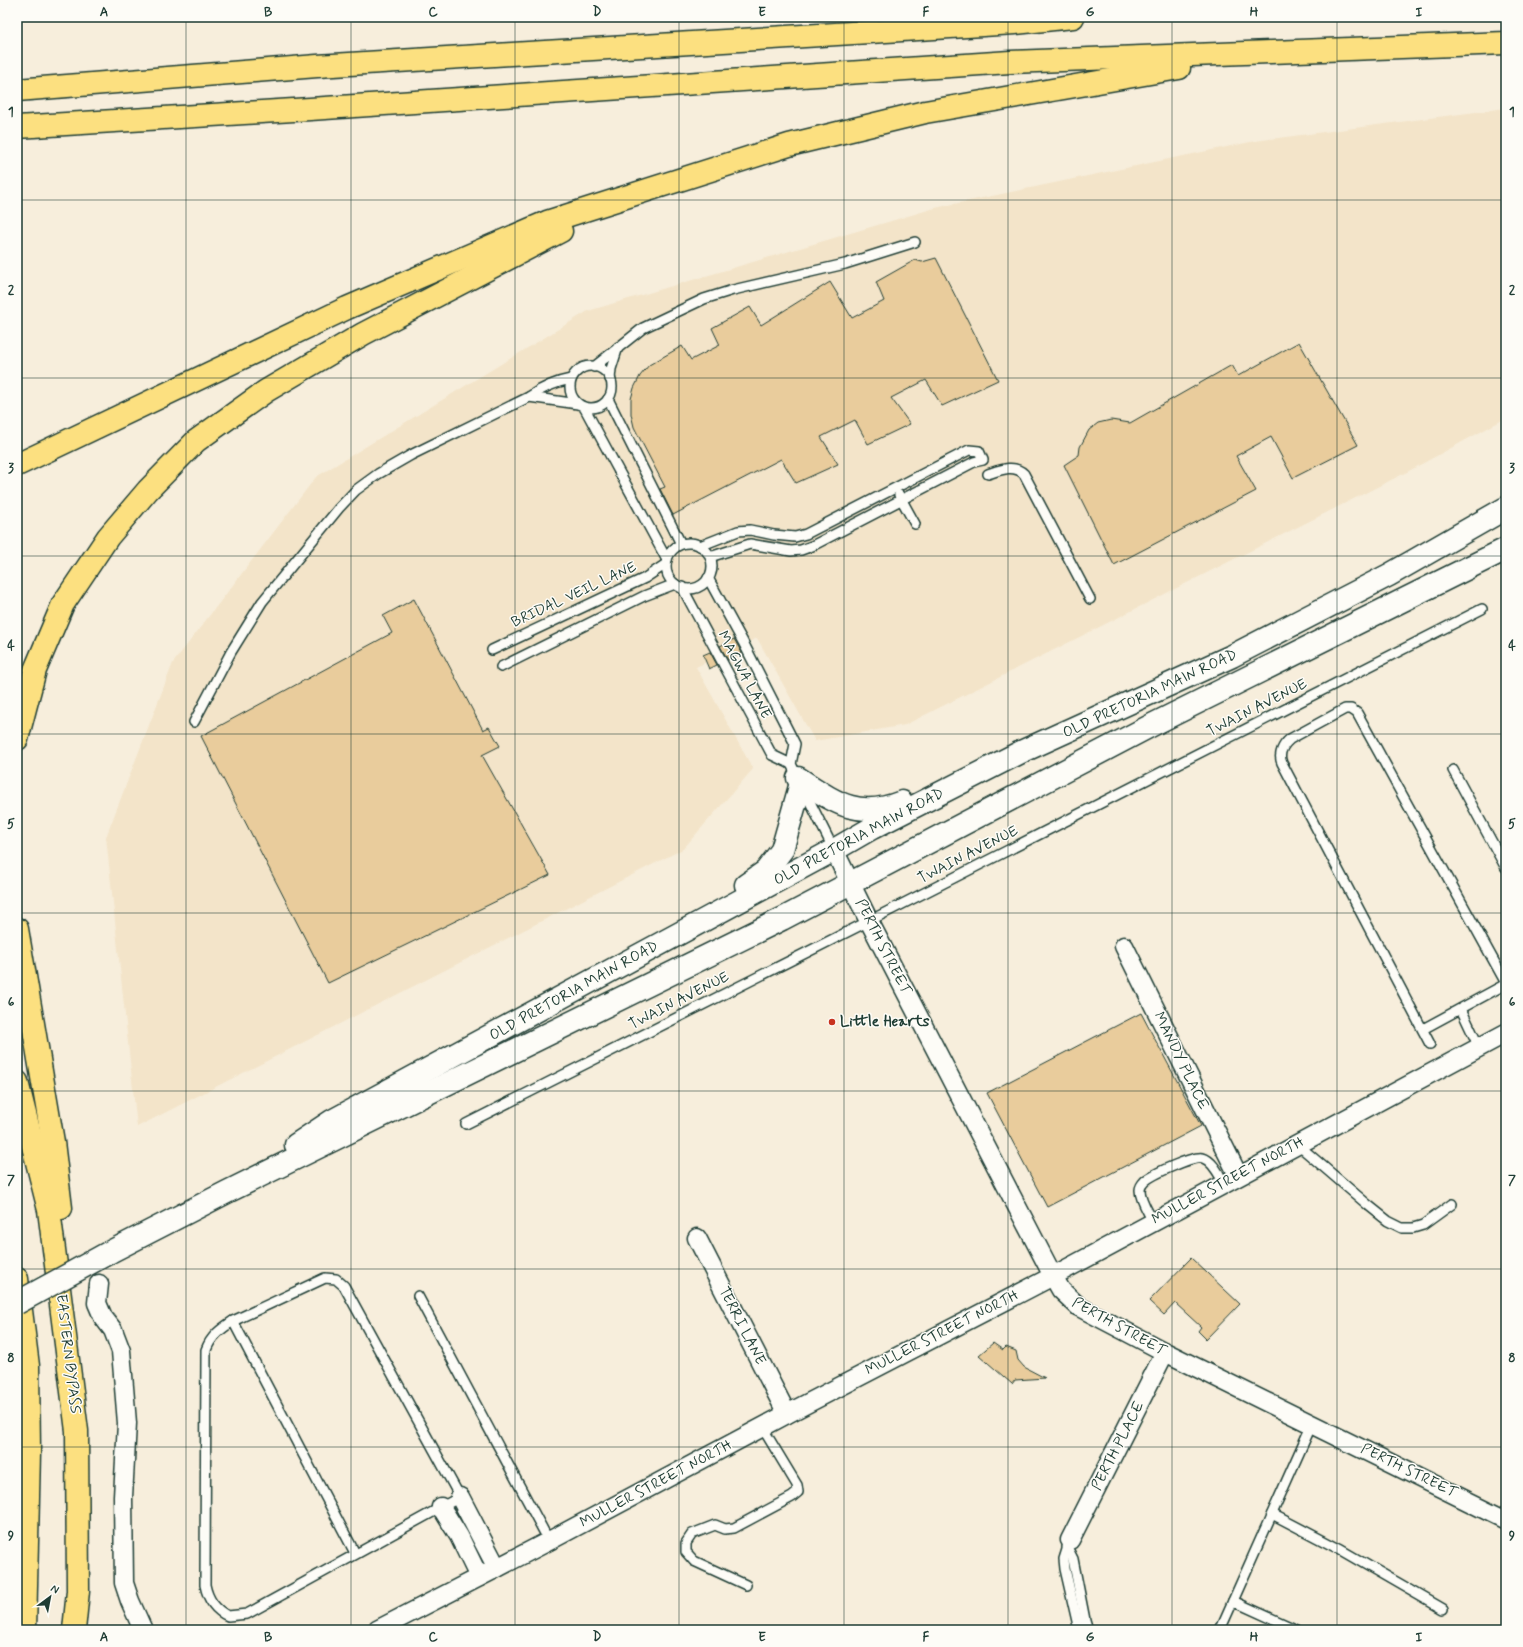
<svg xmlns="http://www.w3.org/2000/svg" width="1523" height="1647" viewBox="0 0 1523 1647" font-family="Mynerve,sans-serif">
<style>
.built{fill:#f3e4c9}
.building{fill:#e9cc9c;stroke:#1f3d34}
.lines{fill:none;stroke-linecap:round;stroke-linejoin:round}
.service-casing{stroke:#1f3d34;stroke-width:12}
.minor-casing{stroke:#1f3d34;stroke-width:21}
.secondary-casing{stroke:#1f3d34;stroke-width:25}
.motorway-casing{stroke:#1f3d34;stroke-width:25}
.service{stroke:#fdfcf7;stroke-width:9}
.minor{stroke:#fdfcf7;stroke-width:18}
.secondary{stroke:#fdfcf7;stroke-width:22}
.motorway{stroke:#fce080;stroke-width:22}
.secondary-bridge-casing{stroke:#1f3d34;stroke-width:25;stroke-linecap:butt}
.secondary-bridge{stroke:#fdfcf7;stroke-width:22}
.grid{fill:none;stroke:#1f3d34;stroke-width:1;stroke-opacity:0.55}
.poi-dot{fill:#c8321e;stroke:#fdfcf7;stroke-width:1.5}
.labels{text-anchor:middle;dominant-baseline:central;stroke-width:3;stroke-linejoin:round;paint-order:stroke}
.street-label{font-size:15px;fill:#1f3d34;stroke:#fdfcf7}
.poi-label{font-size:15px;font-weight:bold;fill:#1f3d34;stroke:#fdfcf7;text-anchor:start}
.neatline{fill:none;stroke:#1f3d34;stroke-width:1.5}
.grid-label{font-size:13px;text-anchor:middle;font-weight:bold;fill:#1f3d34}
</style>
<rect width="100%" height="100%" fill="#f7eedc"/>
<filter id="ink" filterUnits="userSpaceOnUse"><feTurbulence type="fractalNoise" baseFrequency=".025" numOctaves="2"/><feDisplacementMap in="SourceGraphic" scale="8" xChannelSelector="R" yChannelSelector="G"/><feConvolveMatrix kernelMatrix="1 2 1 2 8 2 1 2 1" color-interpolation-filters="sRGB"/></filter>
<g filter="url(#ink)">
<polygon class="built" points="1506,108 1506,418 1407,472 905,725 815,741 757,638 696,667 753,769 683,849 137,1127 106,837 173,663 316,477 588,311 935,208 1255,141"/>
<g class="building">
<polygon points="936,258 998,380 942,406 926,380 891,398 910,424 868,444 855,420 821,437 838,464 796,483 781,459 673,515 660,489 665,487 640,439 634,427 631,414 631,399 634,388 640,376 649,365 682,346 691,360 720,345 712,328 750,307 761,325 830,282 852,318 884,301 876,282 915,260 922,262"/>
<polygon points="1299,342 1358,445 1293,478 1271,437 1236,456 1256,491 1114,565 1064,465 1079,455 1080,447 1089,430 1098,423 1111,420 1130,423 1232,365 1238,376"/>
<polygon points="414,599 483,730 489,727 500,746 482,755 550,875 328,983 201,736 392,633 383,616"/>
<polygon points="734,639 742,653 728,660 720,646"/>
<polygon points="710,652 717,665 709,669 703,655"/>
<polygon points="1141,1013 1201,1126 1047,1207 987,1093"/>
<polygon points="1191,1258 1240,1304 1206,1339 1198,1331 1201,1327 1175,1303 1164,1315 1149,1301"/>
<polygon points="993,1343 1003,1350 1006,1347 1016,1351 1018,1360 1024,1367 1045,1378 1015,1380 1012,1384 979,1355"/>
</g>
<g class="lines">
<g class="service-casing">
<g id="service">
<circle cx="591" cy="387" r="21"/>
<polyline points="594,367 643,328 704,299 733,290 845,264 915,242"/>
<polyline points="610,379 611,369 618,347"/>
<polyline points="529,397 578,404"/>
<polyline points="608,399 681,544"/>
<polyline points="584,407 667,560"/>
<path d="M988,474c12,-4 26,-10 36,0l66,125"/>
<polyline points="899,495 915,524"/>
<circle cx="689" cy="566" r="23"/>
<polyline points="700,546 738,531 750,530 774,535 795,537 806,534 969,450 979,451 983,460 974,462 812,546 801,550 791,551 750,544 710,557"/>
<polyline points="708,578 743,642 795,744 791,764 834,850"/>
<polyline points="682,587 772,755 791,764"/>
<polyline points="492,650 645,578 666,564"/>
<polyline points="501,667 644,596 675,584"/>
<path d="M194,722l37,-70 31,-50 77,-94 17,-18 22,-16 33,-19 118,-58c14,-10 26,-15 42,-18"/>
<polyline points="1453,770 1506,868"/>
<polyline points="1461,1009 1479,1047"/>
<polyline points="1423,1029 1506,984"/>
<path d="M1430,1044l-148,-281c-4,-9 1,-18 8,-24l55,-30h6l6,4 149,270"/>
<polyline points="466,1124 869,921 1482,609"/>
<polyline points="1297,1144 1368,1205 1388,1221 1402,1228 1413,1228 1423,1225 1452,1204"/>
<path d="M1153,1222c-4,-9 -13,-22 -13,-32 0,-2 2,-6 4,-8 6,-7 50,-27 59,-24 10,3 16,17 21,25"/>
<path d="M325,1278l11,1 8,7 116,211 -213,117 -19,2c-13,-6 -20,-16 -23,-31l1,-235c5,-14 15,-21 27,-29z"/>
<polyline points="418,1296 549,1541"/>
<polyline points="233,1321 355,1553"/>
<polyline points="1272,1514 1339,1549 1443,1609"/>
<polyline points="1070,1540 1064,1559 1065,1569 1079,1630"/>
<polyline points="1067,1547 1073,1559 1085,1620 1088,1630"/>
<polyline points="746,1585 694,1561 686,1552 686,1543 692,1534 715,1525 725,1529 734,1528 792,1497 798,1492 797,1485 762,1427"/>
<polyline points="1233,1601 1297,1630"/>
<polyline points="1220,1630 1312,1424"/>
</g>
</g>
<g class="minor-casing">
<g id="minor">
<polyline points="834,850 869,921 1053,1276 1061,1290 1079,1307 1165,1352 1506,1520"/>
<polyline points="1124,946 1238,1175"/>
<polyline points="697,1238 787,1414"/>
<polyline points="99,1284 97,1303 103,1317 113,1330 121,1351 127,1423 123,1497 124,1583 130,1601 143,1630"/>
<polyline points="460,1497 497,1568"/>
<polyline points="441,1507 459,1536 479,1577"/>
<polyline points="1070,1540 1165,1352"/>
<polyline points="377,1630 549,1541 787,1414 1053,1276 1506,1033"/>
</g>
</g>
<g class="secondary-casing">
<g id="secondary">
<path d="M798,778c37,24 59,42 104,24"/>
<polyline points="746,885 766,871 782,850 801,783"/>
<polyline points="296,1145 332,1121 834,850 872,828 1021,752 1232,656 1389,575 1506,508"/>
<polyline points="110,1252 227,1192 782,919 1154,724 1506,549"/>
</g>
</g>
<g class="motorway-casing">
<g id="motorway">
<polyline points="17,90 317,66 1015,23 1073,17"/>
<polyline points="17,127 310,109 1010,62 1506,43"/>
<polyline points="17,465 347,308 547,222 789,145 925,112 1179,68"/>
<polyline points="17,739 35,670 63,604 108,537 148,490 196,441 266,391 363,334 561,231"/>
<polyline points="17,929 53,1142 61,1208"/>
<polyline points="17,1082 49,1210 77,1431 78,1591 74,1630"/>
<polyline points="17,1279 28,1366 29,1452 25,1630"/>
</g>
</g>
<use href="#service" class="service"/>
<use href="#minor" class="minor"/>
<use href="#secondary" class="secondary"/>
<use href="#motorway" class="motorway"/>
<g class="secondary-bridge-casing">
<polyline id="secondary-bridge" points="17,1303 110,1252"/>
</g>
<use href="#secondary-bridge" class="secondary-bridge"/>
</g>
</g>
<path class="grid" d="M186,17v1613M351,17v1613M515,17v1613M679,17v1613M844,17v1613M1008,17v1613M1172,17v1613M1337,17v1613M17,200h1489M17,378h1489M17,556h1489M17,734h1489M17,913h1489M17,1091h1489M17,1269h1489M17,1447h1489"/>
<circle class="poi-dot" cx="832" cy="1022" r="4"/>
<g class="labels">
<g class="street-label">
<text transform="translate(574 595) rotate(-25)">BRIDAL VEIL LANE</text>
<text transform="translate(744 675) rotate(62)">MAGWA LANE</text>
<text transform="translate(1150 694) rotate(-25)">OLD PRETORIA MAIN ROAD</text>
<text transform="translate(1257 708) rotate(-27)">TWAIN AVENUE</text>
<text transform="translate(859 837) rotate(-28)">OLD PRETORIA MAIN ROAD</text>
<text transform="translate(968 855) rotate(-27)">TWAIN AVENUE</text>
<text transform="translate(883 947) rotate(63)">PERTH STREET</text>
<text transform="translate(574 991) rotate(-29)">OLD PRETORIA MAIN ROAD</text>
<text transform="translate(679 1001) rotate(-27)">TWAIN AVENUE</text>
<text transform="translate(1181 1061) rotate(64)">MANDY PLACE</text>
<text transform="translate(1228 1181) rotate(-28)">MULLER STREET NORTH</text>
<text transform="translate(742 1326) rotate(63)">TERRI LANE</text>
<text transform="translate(1119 1327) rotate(29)">PERTH STREET</text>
<text transform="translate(942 1333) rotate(-27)">MULLER STREET NORTH</text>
<text transform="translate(68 1354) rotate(83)">EASTERN BYPASS</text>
<text transform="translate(1118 1446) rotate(-63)">PERTH PLACE</text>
<text transform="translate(1409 1471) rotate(26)">PERTH STREET</text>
<text transform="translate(656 1484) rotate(-28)">MULLER STREET NORTH</text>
</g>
<g class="poi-label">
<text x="840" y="1022">Little Hearts</text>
</g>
</g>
<rect width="1523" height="1647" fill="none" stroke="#fdfcf7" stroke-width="44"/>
<g transform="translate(50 1597) rotate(32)" stroke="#fdfcf7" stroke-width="3" paint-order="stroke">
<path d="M0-3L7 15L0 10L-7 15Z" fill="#1f3d34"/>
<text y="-6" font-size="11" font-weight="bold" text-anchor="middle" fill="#1f3d34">N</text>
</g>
<rect x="22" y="22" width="1479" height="1603" class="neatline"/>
<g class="grid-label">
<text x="104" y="16">A</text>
<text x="268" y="16">B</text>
<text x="433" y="16">C</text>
<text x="597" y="16">D</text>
<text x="762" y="16">E</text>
<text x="926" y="16">F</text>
<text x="1090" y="16">G</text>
<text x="1254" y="16">H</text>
<text x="1419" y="16">I</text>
<text x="11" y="116">1</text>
<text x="1512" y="116">1</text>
<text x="11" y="294">2</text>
<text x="1512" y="294">2</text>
<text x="11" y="472">3</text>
<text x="1512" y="472">3</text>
<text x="11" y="650">4</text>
<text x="1512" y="650">4</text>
<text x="11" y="828">5</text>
<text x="1512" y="828">5</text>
<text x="11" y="1006">6</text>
<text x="1512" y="1006">6</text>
<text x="11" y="1184">7</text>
<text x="1512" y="1184">7</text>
<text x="11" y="1362">8</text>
<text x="1512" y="1362">8</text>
<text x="11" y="1540">9</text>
<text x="1512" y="1540">9</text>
<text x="104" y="1641">A</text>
<text x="268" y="1641">B</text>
<text x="433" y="1641">C</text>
<text x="597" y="1641">D</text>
<text x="762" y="1641">E</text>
<text x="926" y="1641">F</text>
<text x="1090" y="1641">G</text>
<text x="1254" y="1641">H</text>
<text x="1419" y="1641">I</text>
</g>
</svg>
